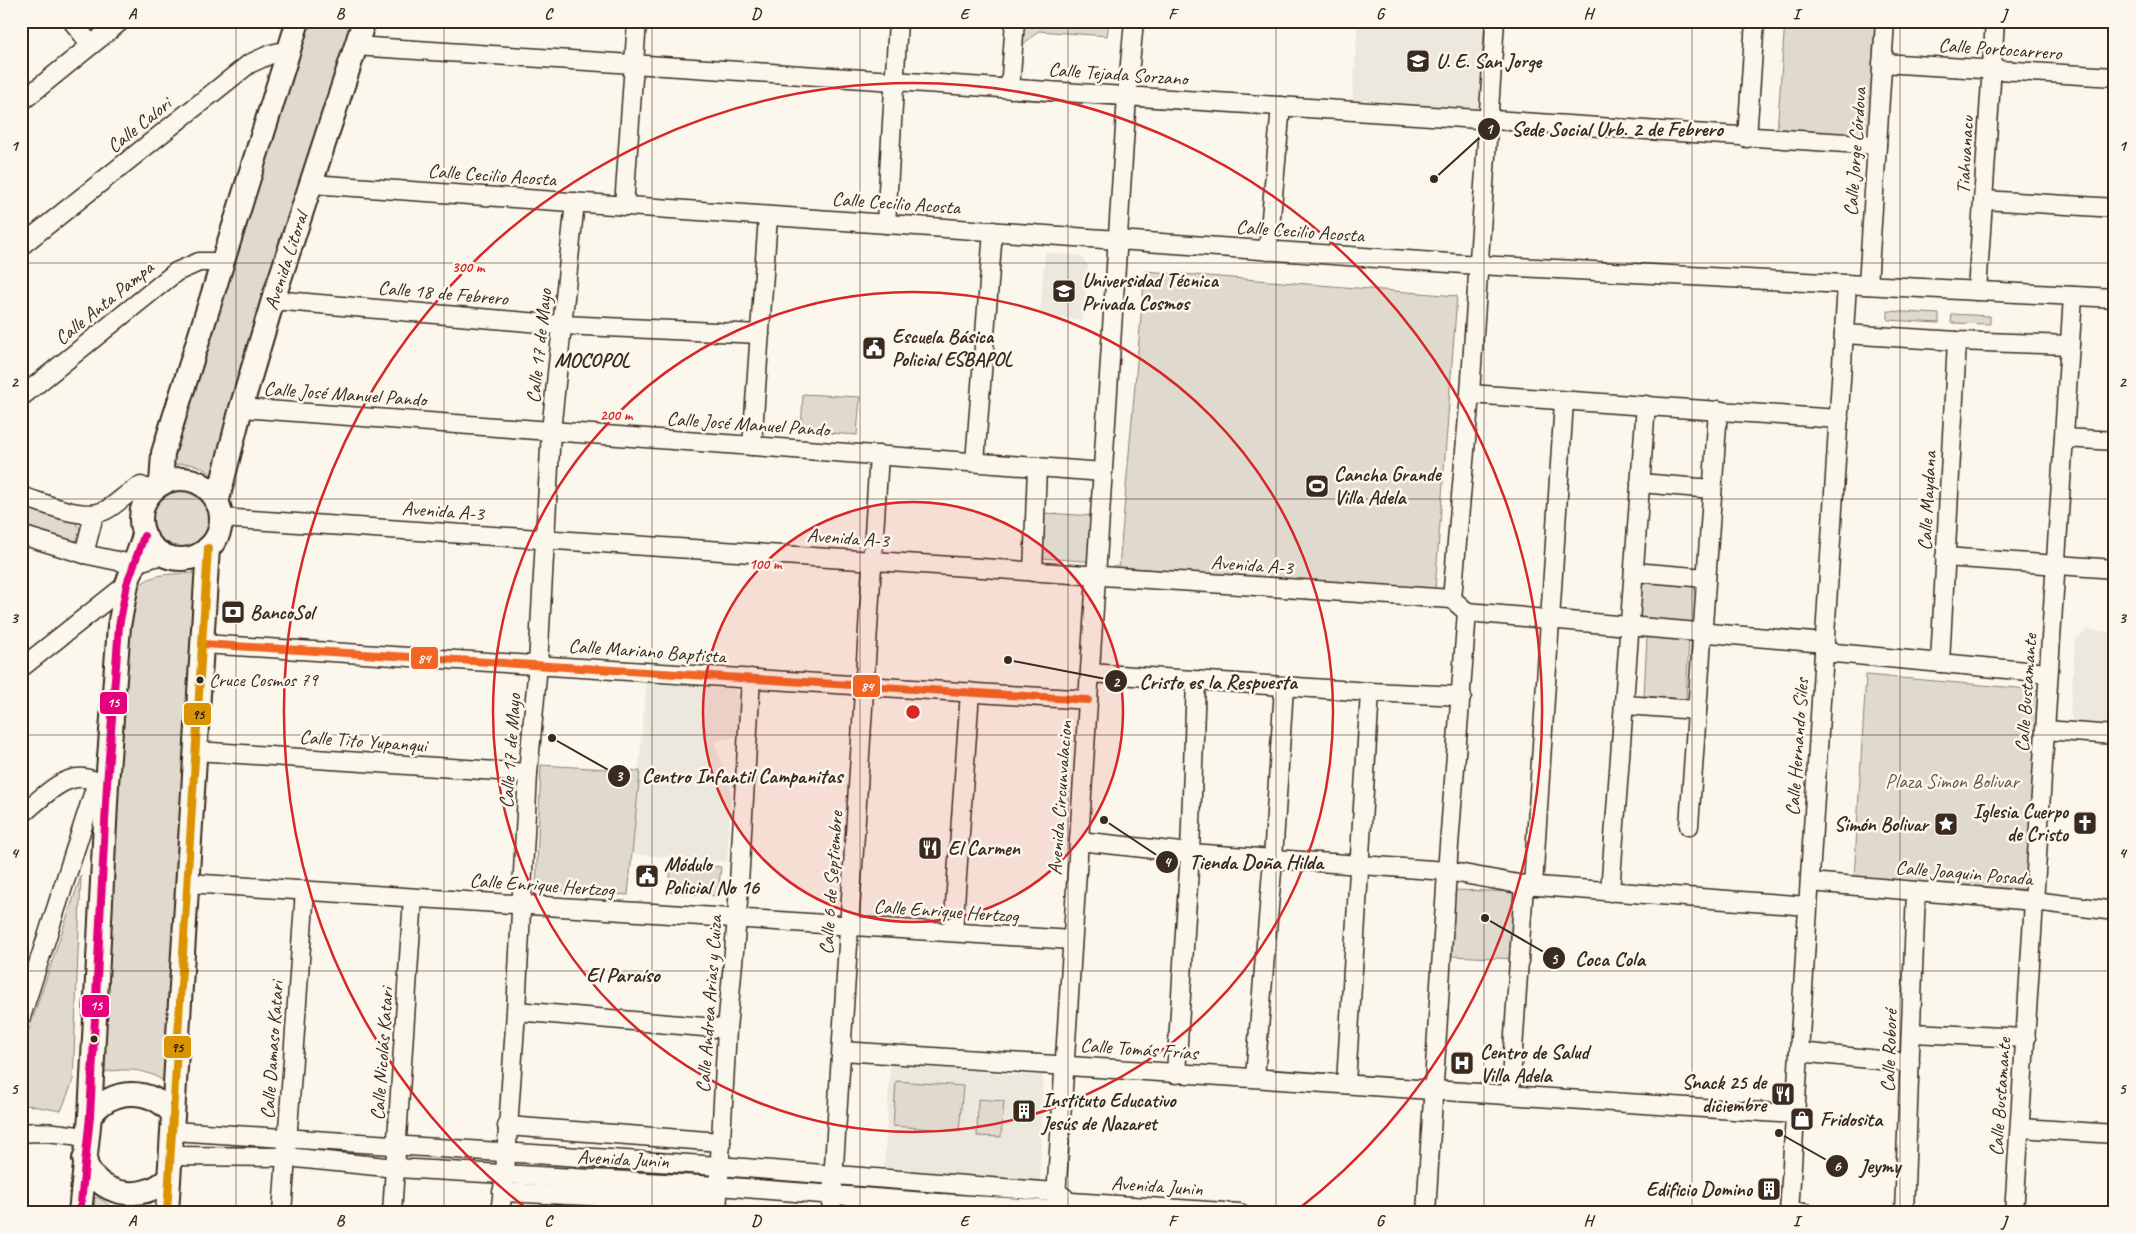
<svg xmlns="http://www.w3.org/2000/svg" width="2136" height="1234" viewBox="0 0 2136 1234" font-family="Caveat,sans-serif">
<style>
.built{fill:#ede8dd}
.green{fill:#dfd9ce;stroke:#8d8276}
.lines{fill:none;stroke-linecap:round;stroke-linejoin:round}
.minor-casing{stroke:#3b2a1e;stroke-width:21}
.major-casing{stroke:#3b2a1e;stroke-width:26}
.minor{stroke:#fbf7ec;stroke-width:18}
.major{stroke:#fbf7ec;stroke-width:22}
.bus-1-casing{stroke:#fbf7ec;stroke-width:11}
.bus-2-casing{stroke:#fbf7ec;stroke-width:11}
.bus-3-casing{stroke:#fbf7ec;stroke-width:11}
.bus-1{stroke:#f26522;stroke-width:8}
.bus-2{stroke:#e5007d;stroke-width:8}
.bus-3{stroke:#db9304;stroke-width:8}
.grid{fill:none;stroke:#3b2a1e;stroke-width:1;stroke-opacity:0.55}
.ring{fill:none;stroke:#d62828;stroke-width:2.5}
.bus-dot{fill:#3b2a1e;stroke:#fbf7ec;stroke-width:2}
.labels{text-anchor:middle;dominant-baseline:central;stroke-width:5;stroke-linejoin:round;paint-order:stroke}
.bus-label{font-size:19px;fill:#3b2a1e;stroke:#fbf7ec;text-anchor:start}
.street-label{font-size:20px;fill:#3b2a1e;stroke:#fbf7ec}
.poi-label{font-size:20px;font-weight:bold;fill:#3b2a1e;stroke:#fbf7ec;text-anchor:start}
.park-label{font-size:20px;fill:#64564a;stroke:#fbf7ec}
.neighbourhood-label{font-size:21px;font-weight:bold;fill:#3b2a1e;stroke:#fbf7ec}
.centre{fill:#d62828;stroke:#fbf7ec;stroke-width:2.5}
.ring-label{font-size:15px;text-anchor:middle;font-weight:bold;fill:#d62828;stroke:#fbf7ec;stroke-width:5;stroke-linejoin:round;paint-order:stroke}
.leader{fill:none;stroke:#3b2a1e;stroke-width:2}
.callout-dot{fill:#3b2a1e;stroke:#fbf7ec;stroke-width:2}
.mark-label{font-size:15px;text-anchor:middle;font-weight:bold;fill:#fff}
.callout-label{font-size:21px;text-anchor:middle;font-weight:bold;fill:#3b2a1e;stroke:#fbf7ec;stroke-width:5;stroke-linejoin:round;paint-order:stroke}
.line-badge{stroke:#fbf7ec;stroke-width:2}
.badge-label{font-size:14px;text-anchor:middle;font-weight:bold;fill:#fff}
.pale-badge-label{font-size:14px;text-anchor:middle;font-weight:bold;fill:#111}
.neatline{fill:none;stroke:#3b2a1e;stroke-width:2}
.grid-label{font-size:16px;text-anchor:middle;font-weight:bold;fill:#3b2a1e}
</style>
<rect width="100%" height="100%" fill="#fbf7ec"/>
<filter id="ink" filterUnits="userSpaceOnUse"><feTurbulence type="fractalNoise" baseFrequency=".02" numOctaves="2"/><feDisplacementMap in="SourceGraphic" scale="10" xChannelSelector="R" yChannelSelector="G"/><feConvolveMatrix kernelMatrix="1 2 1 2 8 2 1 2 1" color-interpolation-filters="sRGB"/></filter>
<g filter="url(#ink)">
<g class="built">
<polygon points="1358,21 1484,21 1479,106 1474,111 1352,102"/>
<polygon points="1045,252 1081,256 1086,262 1088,266 1083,320 1040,316"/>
<polygon points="2087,630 2115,632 2115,728 2074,724 2070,714 2075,641"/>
<polygon points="646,683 734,689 740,696 736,737 714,741 731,790 727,862 632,854"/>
<polygon points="890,1064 1014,1075 1043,1075 1040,1185 884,1174"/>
</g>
<g class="green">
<path d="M309,21h47l-143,456c-11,-14 -28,-15 -44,-11z"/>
<polygon points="1020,21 1109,21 1107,36 1038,31 1019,49"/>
<polygon points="1785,21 1891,21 1883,140 1777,132"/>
<polygon points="1145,271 1457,296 1435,590 1119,567"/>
<polygon points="1888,311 1939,314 1939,323 1888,320"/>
<polygon points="1952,314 1990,316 1990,324 1951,323"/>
<polygon points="803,394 860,397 857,435 801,431"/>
<circle cx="182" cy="517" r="30"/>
<polygon points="21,505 75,522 80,529 79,537 74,542 21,527"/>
<polygon points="1043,513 1097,516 1097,562 1041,558"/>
<path d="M203,572l-33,514c-23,-19 -43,-18 -72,-13l25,-361 10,-117c14,-27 44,-19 70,-23z"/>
<polygon points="1637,575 1702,580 1699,628 1634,623"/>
<polygon points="1647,636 1689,639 1686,699 1644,696"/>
<polygon points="1866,675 2052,691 2036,890 1854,879"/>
<polygon points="541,765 640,771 628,895 536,889"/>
<polygon points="671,862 721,867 718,896 669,892"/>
<polygon points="81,876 73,1081 61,1111 21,1104 21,1053"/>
<polygon points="1453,890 1518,892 1516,959 1451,956"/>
<polygon points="896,1081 963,1086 959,1131 893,1126"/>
<polygon points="978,1099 1004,1101 1001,1137 977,1136"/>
<path d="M95,1197c7,1 13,9 20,12 12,4 33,3 43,-4l1,8h-65z"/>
</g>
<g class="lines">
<g class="minor-casing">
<g id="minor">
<polyline points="72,21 91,45"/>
<polyline points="355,46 1877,145"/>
<polyline points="1882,63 2115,77"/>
<polyline points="1010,89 1015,21"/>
<polyline points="21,102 121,21"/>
<polyline points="1747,138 1755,21"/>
<polyline points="311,184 1478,265 2115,298"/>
<polyline points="1984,200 2115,208"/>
<polyline points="624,206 637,21"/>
<polyline points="886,224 898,21"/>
<polyline points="21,246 249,64 271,54 289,50"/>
<polyline points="1268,251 1281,106"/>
<polyline points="1868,285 1885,21"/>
<polyline points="1977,291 1995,21"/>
<polyline points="273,300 562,325 760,334"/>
<polyline points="1844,334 1957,341 2070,345"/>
<polyline points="1470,394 1839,419"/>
<polyline points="21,397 176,272 199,262 222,262"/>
<polyline points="241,408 1103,472"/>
<polyline points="2064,438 2115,441"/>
<polyline points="752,446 768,216"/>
<polyline points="975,462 993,231"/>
<polyline points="1640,483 1712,489"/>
<path d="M21,496c24,7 62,26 85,14 13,-7 22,-19 35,-24l11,5"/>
<polyline points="221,518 1452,599 1467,612"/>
<polyline points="21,535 84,554 132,564 162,555"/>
<polyline points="84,554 94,515"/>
<polyline points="1945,557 2115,569"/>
<polyline points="1033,572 1037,467"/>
<polyline points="1634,572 1706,578"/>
<polyline points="1452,599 1470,394 1495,21"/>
<polyline points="1467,612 1825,643"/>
<polyline points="203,644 1088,700"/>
<polyline points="1824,652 2048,673"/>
<polyline points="1940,663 1957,341"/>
<polyline points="21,668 127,584"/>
<polyline points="1090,673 1370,692 1462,696"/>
<polyline points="1625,705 1697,710"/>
<polyline points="2045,730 2115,735"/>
<polyline points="196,751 528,773"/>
<path d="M21,815c17,-13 40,-40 63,-37 8,1 15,5 23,6"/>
<polyline points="1689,826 1718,410"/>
<polyline points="1079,841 1190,853 1447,871 1524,885 1808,906"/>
<polyline points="1810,882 2034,901 2115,911"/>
<polyline points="188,883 1072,940"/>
<polyline points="1533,886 1564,401"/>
<polyline points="1610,892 1646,405"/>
<polyline points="953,932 970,692"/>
<polyline points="516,1011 727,1029"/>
<polyline points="21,1017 97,782"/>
<polyline points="1911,1033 2026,1038"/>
<polyline points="842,1051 1795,1114"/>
<polyline points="1799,1052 1910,1063"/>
<polyline points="1176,1074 1190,853 1196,681"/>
<polyline points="1255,1077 1273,859 1284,687"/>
<polyline points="1346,1083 1370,692"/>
<polyline points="1510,1095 1524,885"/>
<polyline points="507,1126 721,1142"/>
<polyline points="2020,1128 2115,1134"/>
<polyline points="173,1131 719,1166 1056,1192 1064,1197"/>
<path d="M21,1133c23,-2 43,0 66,5"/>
<polyline points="171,1156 286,1157 396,1168 718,1186 939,1203 1055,1210 1071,1202 1240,1213"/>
<polyline points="502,1192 717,1202"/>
<polyline points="1789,1212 1805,1213"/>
<polyline points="282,1213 305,890"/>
<polyline points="392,1213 413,898"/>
<polyline points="500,1213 505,1173 516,1011 528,773 538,665 551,431 575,202"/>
<polyline points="717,1213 727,1029 737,918 751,678"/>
<polyline points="831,1213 879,455"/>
<polyline points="1055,1213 1127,96 1134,21"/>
<polyline points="1426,1213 1447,871 1467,612"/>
<polyline points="1789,1213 1847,284"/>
<polyline points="1904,1213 1916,891"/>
<polyline points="2014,1213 2073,296"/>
</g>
</g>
<g class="major-casing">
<g id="major">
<circle cx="181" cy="519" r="40"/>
<polyline points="161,484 163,453 298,21"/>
<polyline points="217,503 241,408 273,300 364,21"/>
<path d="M90,1116c22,-29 60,-29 83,-2"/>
<path d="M84,1159c13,37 57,45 85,19"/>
<polyline points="80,1213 90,1116 107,784 119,626 127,584 144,536"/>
<polyline points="167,1213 208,548"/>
</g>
</g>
<use href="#minor" class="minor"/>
<use href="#major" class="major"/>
<g class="bus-1-casing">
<polyline id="bus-1" points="203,644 1088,700"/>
</g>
<g class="bus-2-casing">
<polyline id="bus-2" points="80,1213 90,1116 107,784 119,626 127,584 144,536"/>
</g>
<g class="bus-3-casing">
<polyline id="bus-3" points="167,1213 208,548"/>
</g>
<use href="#bus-1" class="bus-1"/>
<use href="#bus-2" class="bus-2"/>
<use href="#bus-3" class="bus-3"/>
</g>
</g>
<path class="grid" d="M236,21v1192M444,21v1192M652,21v1192M860,21v1192M1068,21v1192M1276,21v1192M1484,21v1192M1692,21v1192M1900,21v1192M21,263h2094M21,499h2094M21,735h2094M21,971h2094"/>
<circle cx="913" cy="712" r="210" fill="#d62828" fill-opacity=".12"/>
<g class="ring">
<circle cx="913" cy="712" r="210"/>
<circle cx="913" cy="712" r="420"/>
<path d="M530 1211A629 629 0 1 1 1296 1211"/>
</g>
<defs>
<g id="school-square" transform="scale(1.25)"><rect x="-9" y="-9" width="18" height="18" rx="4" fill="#3b2a1e" stroke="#fbf7ec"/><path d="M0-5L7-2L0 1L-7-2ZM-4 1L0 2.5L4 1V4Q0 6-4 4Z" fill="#fff"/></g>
<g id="university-square" transform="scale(1.25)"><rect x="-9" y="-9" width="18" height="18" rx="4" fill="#3b2a1e" stroke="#fbf7ec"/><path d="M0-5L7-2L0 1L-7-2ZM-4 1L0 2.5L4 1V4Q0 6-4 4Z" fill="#fff"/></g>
<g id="civic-square" transform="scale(1.25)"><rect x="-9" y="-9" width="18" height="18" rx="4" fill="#3b2a1e" stroke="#fbf7ec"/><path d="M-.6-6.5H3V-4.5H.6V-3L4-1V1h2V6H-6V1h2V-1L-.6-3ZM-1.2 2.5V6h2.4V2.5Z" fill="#fff"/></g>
<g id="stadium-square" transform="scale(1.25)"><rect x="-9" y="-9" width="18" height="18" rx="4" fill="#3b2a1e" stroke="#fbf7ec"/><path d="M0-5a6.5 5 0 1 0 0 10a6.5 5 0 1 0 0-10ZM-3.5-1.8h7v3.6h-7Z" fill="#fff"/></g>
<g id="bank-square" transform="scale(1.25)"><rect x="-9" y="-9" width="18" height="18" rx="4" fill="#3b2a1e" stroke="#fbf7ec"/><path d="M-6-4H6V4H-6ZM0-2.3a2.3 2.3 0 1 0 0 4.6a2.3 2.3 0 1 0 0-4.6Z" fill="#fff"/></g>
<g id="church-square" transform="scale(1.25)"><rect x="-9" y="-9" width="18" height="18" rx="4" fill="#3b2a1e" stroke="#fbf7ec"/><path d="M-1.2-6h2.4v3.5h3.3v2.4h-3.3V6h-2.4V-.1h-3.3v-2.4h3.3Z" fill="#fff"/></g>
<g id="sight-square" transform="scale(1.25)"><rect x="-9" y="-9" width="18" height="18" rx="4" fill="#3b2a1e" stroke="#fbf7ec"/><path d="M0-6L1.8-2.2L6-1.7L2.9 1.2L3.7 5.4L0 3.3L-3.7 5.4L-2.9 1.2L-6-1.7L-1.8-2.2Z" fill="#fff"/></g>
<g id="restaurant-square" transform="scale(1.25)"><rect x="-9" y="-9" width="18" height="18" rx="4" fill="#3b2a1e" stroke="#fbf7ec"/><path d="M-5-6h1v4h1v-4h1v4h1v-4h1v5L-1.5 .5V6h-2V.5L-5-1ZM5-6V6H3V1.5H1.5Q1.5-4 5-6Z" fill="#fff"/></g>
<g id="hospital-square" transform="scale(1.25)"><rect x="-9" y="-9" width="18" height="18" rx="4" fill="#3b2a1e" stroke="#fbf7ec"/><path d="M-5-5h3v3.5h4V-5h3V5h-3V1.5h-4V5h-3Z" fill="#fff"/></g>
<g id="building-square" transform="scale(1.25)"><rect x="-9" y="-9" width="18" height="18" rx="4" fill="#3b2a1e" stroke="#fbf7ec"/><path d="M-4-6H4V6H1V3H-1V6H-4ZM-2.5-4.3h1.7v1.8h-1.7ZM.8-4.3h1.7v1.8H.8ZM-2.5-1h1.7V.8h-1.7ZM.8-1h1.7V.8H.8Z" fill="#fff"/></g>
<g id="shop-square" transform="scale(1.25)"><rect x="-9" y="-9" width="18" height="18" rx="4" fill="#3b2a1e" stroke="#fbf7ec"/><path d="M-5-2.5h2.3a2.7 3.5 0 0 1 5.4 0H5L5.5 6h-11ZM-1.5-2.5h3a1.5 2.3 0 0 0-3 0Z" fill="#fff"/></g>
</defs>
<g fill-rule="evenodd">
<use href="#school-square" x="1418" y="61"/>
<use href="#university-square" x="1064" y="291"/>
<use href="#civic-square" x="874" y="348"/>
<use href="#stadium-square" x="1317" y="486"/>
<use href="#bank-square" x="233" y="612"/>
<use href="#church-square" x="2085" y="823"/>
<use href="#sight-square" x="1946" y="824"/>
<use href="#restaurant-square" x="930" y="848"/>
<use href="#civic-square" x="647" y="876"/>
<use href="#hospital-square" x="1462" y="1063"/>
<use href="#restaurant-square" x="1783" y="1094"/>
<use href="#building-square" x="1024" y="1111"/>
<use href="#shop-square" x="1802" y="1119"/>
<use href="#building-square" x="1769" y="1189"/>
</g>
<g class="bus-dot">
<circle cx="200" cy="680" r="4.5"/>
<circle cx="94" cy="1039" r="4.5"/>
</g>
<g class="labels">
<g class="bus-label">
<text x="209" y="680">Cruce Cosmos 79</text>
</g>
<g class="street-label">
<text transform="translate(2000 49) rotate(4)">Calle Portocarrero</text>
<text transform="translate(1118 74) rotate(4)">Calle Tejada Sorzano</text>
<text transform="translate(139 125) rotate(-39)">Calle Calori</text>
<text transform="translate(1855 152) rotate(-86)">Calle Jorge Córdova</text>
<text transform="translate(1965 155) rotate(-87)">Tiahuanacu</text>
<text transform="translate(492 175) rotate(4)">Calle Cecilio Acosta</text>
<text transform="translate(896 203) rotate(4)">Calle Cecilio Acosta</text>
<text transform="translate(1300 231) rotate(4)">Calle Cecilio Acosta</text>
<text transform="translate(286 261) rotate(-72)">Avenida Litoral</text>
<text transform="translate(443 293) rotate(5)">Calle 18 de Febrero</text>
<text transform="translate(104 303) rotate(-39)">Calle Anta Pampa</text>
<text transform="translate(539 346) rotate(-84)">Calle 17 de Mayo</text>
<text transform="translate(345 394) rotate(4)">Calle José Manuel Pando</text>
<text transform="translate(748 424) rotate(4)">Calle José Manuel Pando</text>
<text transform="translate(1927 501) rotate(-87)">Calle Maydana</text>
<text transform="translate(443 511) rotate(4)">Avenida A-3</text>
<text transform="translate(848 538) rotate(4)">Avenida A-3</text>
<text transform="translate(1252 565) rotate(4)">Avenida A-3</text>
<text transform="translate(647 651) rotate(4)">Calle Mariano Baptista</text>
<text transform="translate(2026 693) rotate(-86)">Calle Bustamante</text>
<text transform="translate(363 741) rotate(4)">Calle Tito Yupanqui</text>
<text transform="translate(1797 747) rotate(-86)">Calle Hernando Siles</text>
<text transform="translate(510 751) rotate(-86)">Calle 17 de Mayo</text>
<text transform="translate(1060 798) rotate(-86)">Avenida Circunvalacion</text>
<text transform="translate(1964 873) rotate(5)">Calle Joaquin Posada</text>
<text transform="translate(831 883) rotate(-86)">Calle 6 de Septiembre</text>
<text transform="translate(542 885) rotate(4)">Calle Enrique Hertzog</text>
<text transform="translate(946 911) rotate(4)">Calle Enrique Hertzog</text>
<text transform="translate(709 1004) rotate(-86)">Calle Andrea Arias y Cuiza</text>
<text transform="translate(1139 1049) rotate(4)">Calle Tomás Frías</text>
<text transform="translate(272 1050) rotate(-86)">Calle Damaso Katari</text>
<text transform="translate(1889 1051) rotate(-88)">Calle Roboré</text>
<text transform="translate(382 1054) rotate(-86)">Calle Nicolás Katari</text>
<text transform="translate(2000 1097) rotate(-86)">Calle Bustamante</text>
<text transform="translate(623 1159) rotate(3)">Avenida Junin</text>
<text transform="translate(1157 1186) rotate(4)">Avenida Junin</text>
</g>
<g class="poi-label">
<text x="1436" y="61">U. E. San Jorge</text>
<text x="1082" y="280">Universidad Técnica<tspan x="1082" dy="23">Privada Cosmos</tspan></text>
<text x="892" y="336">Escuela Básica<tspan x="892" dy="23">Policial ESBAPOL</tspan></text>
<text x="1334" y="474">Cancha Grande<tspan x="1334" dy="23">Villa Adela</tspan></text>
<text x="250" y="612">BancoSol</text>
<text x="2068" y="811" text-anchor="end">Iglesia Cuerpo<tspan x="2068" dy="23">de Cristo</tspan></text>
<text x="1928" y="824" text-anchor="end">Simón Bolivar</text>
<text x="948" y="848">El Carmen</text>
<text x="664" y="864">Módulo<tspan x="664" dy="23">Policial No 16</tspan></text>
<text x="1480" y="1052">Centro de Salud<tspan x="1480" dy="23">Villa Adela</tspan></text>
<text x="1766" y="1082" text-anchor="end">Snack 25 de<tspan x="1766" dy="23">diciembre</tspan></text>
<text x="1042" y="1100">Instituto Educativo<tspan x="1042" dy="23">Jesús de Nazaret</tspan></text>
<text x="1820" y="1119">Fridosita</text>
<text x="1752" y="1189" text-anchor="end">Edificio Domino</text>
</g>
<g class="park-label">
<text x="1952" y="781">Plaza Simon Bolivar</text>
</g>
<g class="neighbourhood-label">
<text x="592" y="360">MOCOPOL</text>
<text x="623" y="975">El Paraíso</text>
</g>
</g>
<circle cx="913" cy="712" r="8" class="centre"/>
<g class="ring-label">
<text x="468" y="272">300 m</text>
<text x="616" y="420">200 m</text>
<text x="765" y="569">100 m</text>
</g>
<path class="leader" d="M1434 179L1489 129M1008 660L1116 681M552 738L619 776M1104 820L1167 862M1485 918L1554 958M1779 1133L1837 1166"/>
<g class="callout-dot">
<circle cx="1434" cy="179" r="5"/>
<circle cx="1008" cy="660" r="5"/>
<circle cx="552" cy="738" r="5"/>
<circle cx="1104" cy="820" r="5"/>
<circle cx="1485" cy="918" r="5"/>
<circle cx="1779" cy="1133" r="5"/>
<circle cx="1489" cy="129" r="12"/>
<circle cx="1116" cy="681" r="12"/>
<circle cx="619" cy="776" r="12"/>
<circle cx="1167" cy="862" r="12"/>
<circle cx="1554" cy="958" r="12"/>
<circle cx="1837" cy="1166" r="12"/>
</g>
<g class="mark-label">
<text x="1489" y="134">1</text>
<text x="1116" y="687">2</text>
<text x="619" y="781">3</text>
<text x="1167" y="867">4</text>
<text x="1554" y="964">5</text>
<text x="1837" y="1171">6</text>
</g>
<g class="callout-label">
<text x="1617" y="136">Sede Social Urb. 2 de Febrero</text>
<text x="1218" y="689">Cristo es la Respuesta</text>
<text x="742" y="783">Centro Infantil Campanitas</text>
<text x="1256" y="869">Tienda Doña Hilda</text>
<text x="1610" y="966">Coca Cola</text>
<text x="1880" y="1173">Jeymy</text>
</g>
<g class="line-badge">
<rect x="410" y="646" width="29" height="24" rx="5" fill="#f26522"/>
<rect x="852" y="674" width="29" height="24" rx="5" fill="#f26522"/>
<rect x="99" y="691" width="29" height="24" rx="5" fill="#e5007d"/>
<rect x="183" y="702" width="29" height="24" rx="5" fill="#db9304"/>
<rect x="81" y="994" width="29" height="24" rx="5" fill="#e5007d"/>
<rect x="163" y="1035" width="29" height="24" rx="5" fill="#db9304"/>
</g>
<g class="badge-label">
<text x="424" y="663">84</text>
<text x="867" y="691">84</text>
<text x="113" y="707">15</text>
<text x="96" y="1010">15</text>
</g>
<g class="pale-badge-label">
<text x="198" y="719">95</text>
<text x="177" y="1052">95</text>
</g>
<rect width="2136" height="1234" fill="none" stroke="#fbf7ec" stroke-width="55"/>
<rect x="28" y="28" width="2080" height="1178" class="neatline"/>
<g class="grid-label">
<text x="132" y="19">A</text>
<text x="340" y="19">B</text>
<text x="548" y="19">C</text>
<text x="756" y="19">D</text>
<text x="964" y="19">E</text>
<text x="1172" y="19">F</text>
<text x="1380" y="19">G</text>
<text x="1588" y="19">H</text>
<text x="1796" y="19">I</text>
<text x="2004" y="19">J</text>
<text x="14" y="151">1</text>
<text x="2122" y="151">1</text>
<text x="14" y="387">2</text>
<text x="2122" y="387">2</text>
<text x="14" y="623">3</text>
<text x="2122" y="623">3</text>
<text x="14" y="858">4</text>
<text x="2122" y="858">4</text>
<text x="14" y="1094">5</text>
<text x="2122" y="1094">5</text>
<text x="132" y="1226">A</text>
<text x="340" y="1226">B</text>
<text x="548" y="1226">C</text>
<text x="756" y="1226">D</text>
<text x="964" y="1226">E</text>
<text x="1172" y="1226">F</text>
<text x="1380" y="1226">G</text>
<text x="1588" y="1226">H</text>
<text x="1796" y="1226">I</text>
<text x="2004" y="1226">J</text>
</g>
</svg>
